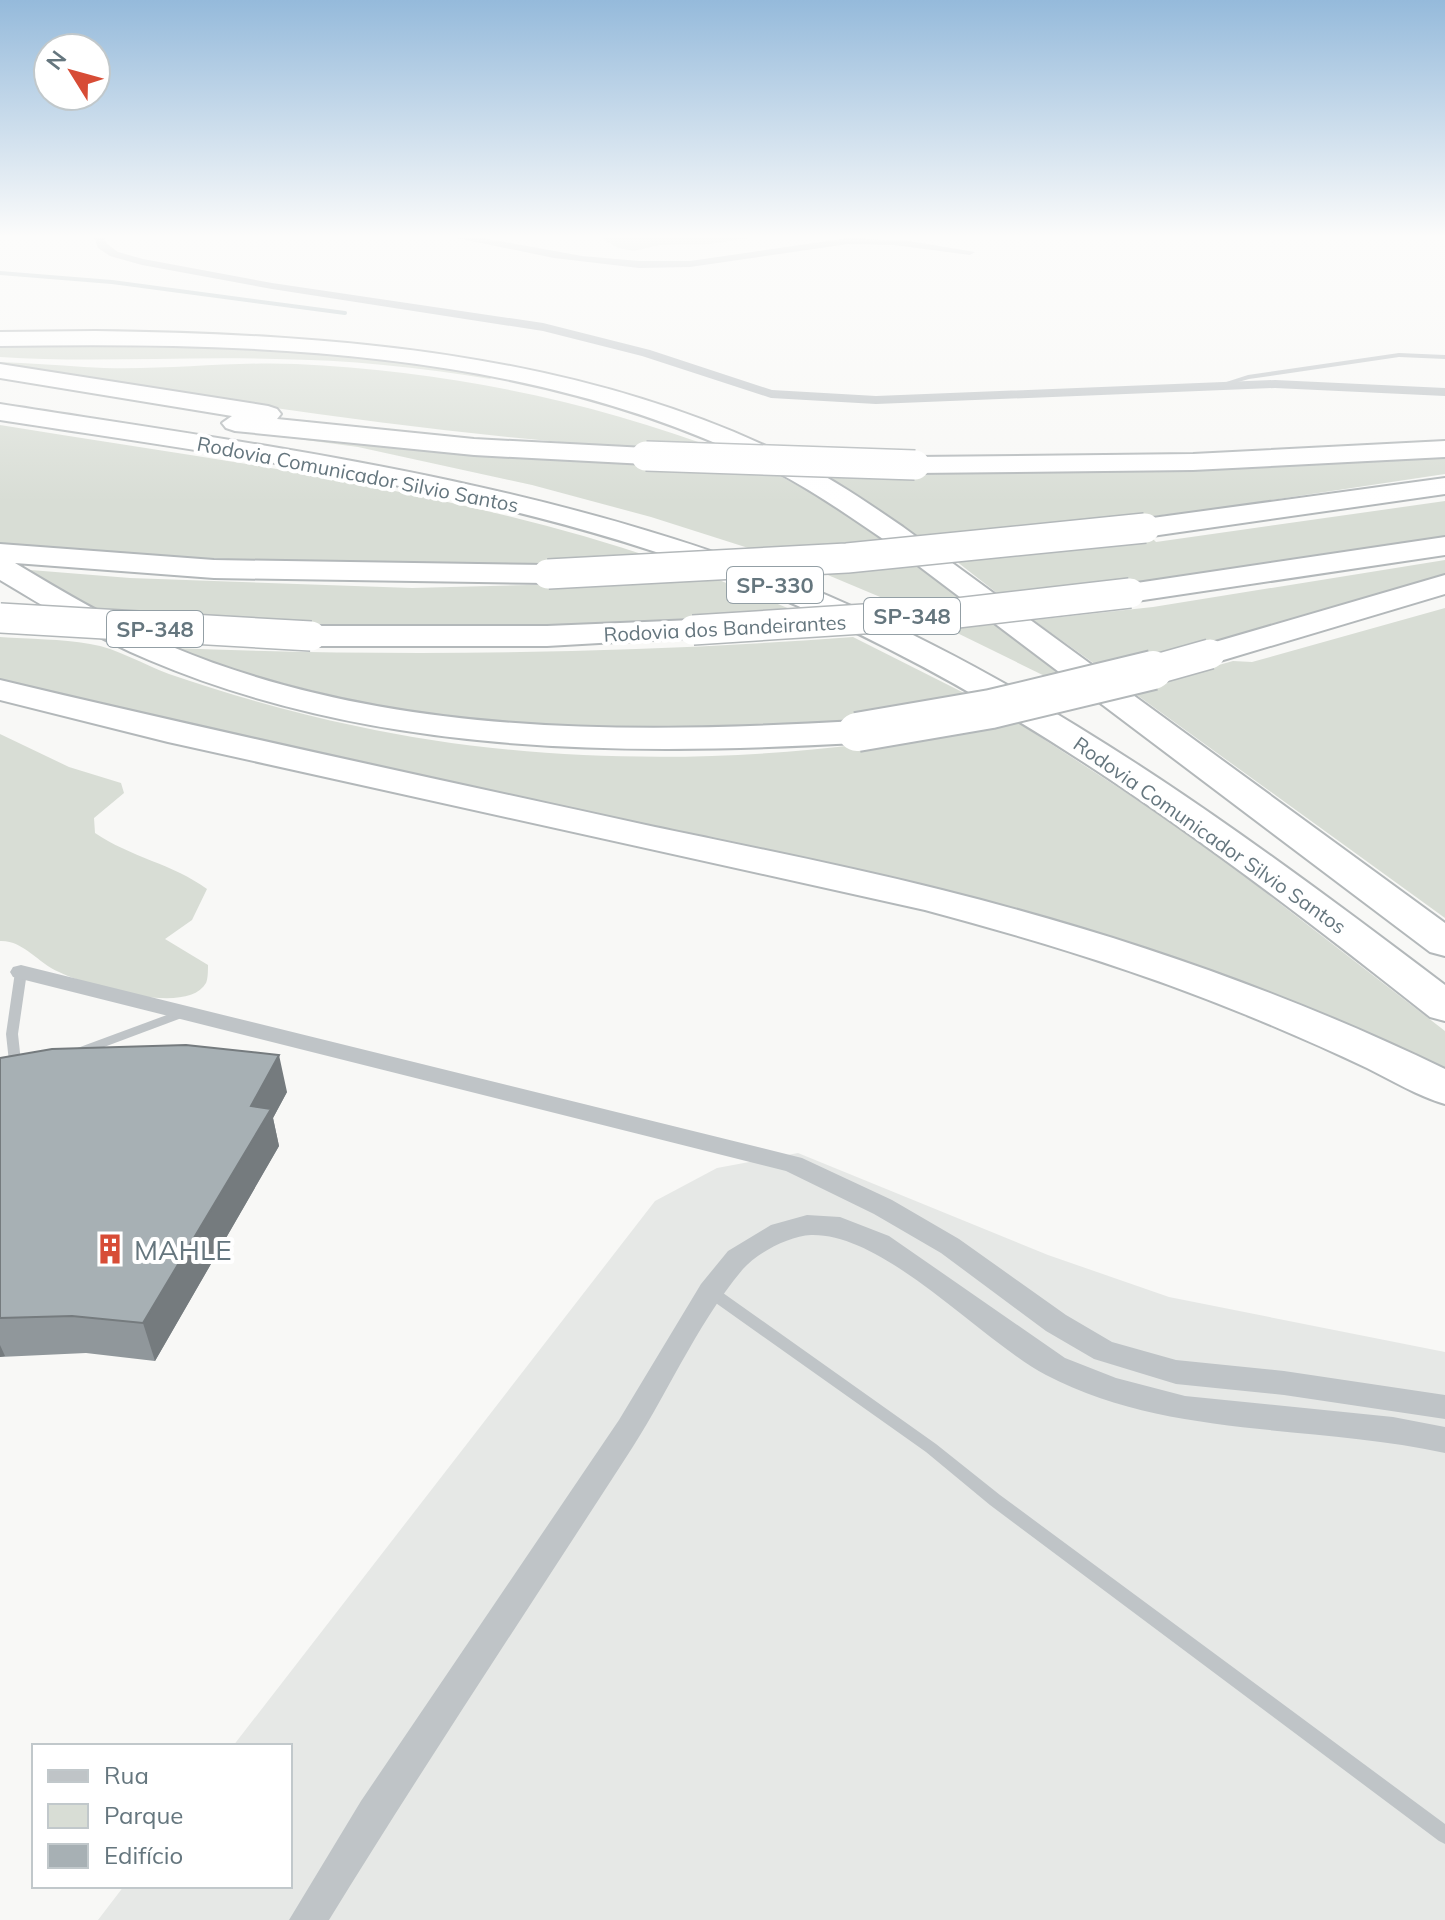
<svg xmlns="http://www.w3.org/2000/svg" width="1445" height="1920" viewBox="0 0 1445 1920" font-family="Mulish,sans-serif">
<style>
.built{fill:#e6e8e6}
.green{fill:#d8ddd5}
.lines{fill:none;stroke-linecap:round;stroke-linejoin:round}
.stream{stroke:#b8c4c7;stroke-width:4}
.highway-casing{stroke:#b3b8ba;stroke-width:4}
.lane{fill:#bfc4c7;fill-rule:evenodd}
.street{fill:#bfc4c7;fill-rule:evenodd}
.highway{fill:#fff;fill-rule:evenodd}
.highway-bridge-far1-casing{stroke:#b3b8ba;stroke-width:32;stroke-linecap:butt}
.highway-bridge-casing{stroke:#b3b8ba;stroke-width:42;stroke-linecap:butt}
.highway-bridge-far1{stroke:#fff;stroke-width:29}
.highway-bridge{stroke:#fff;stroke-width:38}
.wall{fill:#90979b}
.shaded-wall{fill:#757b7e}
.building{fill:#a7b0b4;stroke:#757b7e;stroke-width:2}
.labels{text-anchor:middle;dominant-baseline:central;stroke-width:8;stroke-linejoin:round;paint-order:stroke}
.far-street-label{font-size:20px;fill:#65767e;stroke:#fff}
.shield{fill:#fff;stroke:#939fa5;stroke-width:2}
.shield-label{font-size:22px;font-weight:bold;fill:#65767e}
.near-poi-label{font-size:28px;fill:#65767e;stroke:#fff;text-anchor:start}
</style>
<rect width="100%" height="100%" fill="#f8f8f6"/>
<polygon class="built" points="798,1153 1048,1255 1169,1297 1445,1352 1445,1920 98,1920 124,1886 290,1886 290,1746 233,1746 655,1201 717,1168"/>
<g class="green">
<polygon points="613,234 775,234 710,244 660,245 634,251 618,248 603,239"/>
<path d="M0,343l235,2 164,16 94,15 -3,3c-71,-12 -142,-19 -214,-20 -92,-3 -184,4 -276,-2z"/>
<path d="M0,362c28,1 57,3 84,5 71,5 141,-6 212,-3 148,7 294,36 432,89 -245,-10 -486,-49 -728,-87z"/>
<path d="M0,425c222,36 446,63 660,135 -220,7 -440,6 -660,-17z"/>
<polygon points="285,435 557,460 769,470 830,503 892,545 770,555 651,517 532,485 358,447 283,437"/>
<polygon points="1445,457 1445,474 1199,511 925,541 813,471 1157,471"/>
<polygon points="1445,501 1445,538 1123,585 1002,597 956,561 1152,538 1156,542"/>
<polygon points="1445,560 1445,576 1208,646 1106,672 1033,620 1153,607"/>
<polygon points="921,565 970,601 904,607 823,573"/>
<polygon points="18,569 130,578 412,588 719,580 807,616 592,627 321,628 103,615"/>
<polygon points="1445,608 1445,918 1130,690 1233,661 1252,662"/>
<polygon points="1000,624 1073,680 1059,683 949,629"/>
<path d="M0,637c30,2 61,2 90,7 27,4 54,21 79,30 62,21 123,39 187,52 160,35 343,39 506,18 49,-7 99,-17 149,-26l179,116 255,197v45l-219,-98 -1226,-291z"/>
<path d="M853,637l127,64c-50,7 -100,17 -150,23 -30,3 -61,3 -91,4 -192,10 -386,-13 -567,-80 227,9 454,6 681,-11z"/>
<path d="M0,734l69,33 52,16 3,10 -30,25 1,15c35,24 78,31 112,56l-15,31 -27,19 43,26c0,5 0,14 -2,18 -19,34 -120,2 -147,-11 -21,-9 -36,-32 -59,-31z"/>
</g>
<g class="lines">
<polyline class="stream" points="0,273 112,282 345,313"/>
<g class="highway-casing">
<g id="highway">
<path d="M95,331c237,3 485,21 700,129 38,19 73,43 108,67l542,396v33l-15,-4 -547,-413c-35,-24 -70,-48 -108,-68 -237,-122 -514,-129 -775,-125v-14z"/>
<polygon points="0,364 268,406 277,409 281,414 277,419 474,439 646,448 655,450 659,456 655,462 646,464 474,455 235,431 226,428 222,423 232,416 0,378"/>
<path d="M0,404c287,45 582,82 849,201 217,96 408,238 596,380v36l-15,-4c-218,-172 -441,-341 -703,-440 -232,-88 -483,-119 -727,-157z"/>
<polygon points="1445,441 1445,457 1193,470 915,473 905,471 901,465 905,459 915,457 1193,454"/>
<polygon points="1445,478 1445,494 1145,537 1135,534 1131,528 1135,522 1145,519"/>
<polygon points="1445,537 1445,555 1130,602 1119,600 1115,593 1119,586 1130,584"/>
<path d="M0,544l214,16 334,5 11,3 4,6 -4,6 -11,3 -334,-5 -199,-15c50,30 101,60 155,83 217,91 456,88 687,75l12,4 6,7 -6,7 -12,4c-239,13 -484,12 -708,-83 -52,-22 -101,-51 -149,-80z"/>
<polygon points="1445,575 1445,594 1210,664 1198,661 1194,654 1198,647"/>
<polygon points="693,620 704,623 709,630 704,637 547,646 311,646 300,643 295,636 300,629 311,626 547,626"/>
<path d="M0,680c217,52 436,99 655,147 95,20 192,39 287,63 173,43 342,101 503,179v35c-27,-8 -52,-23 -78,-36 -40,-19 -81,-37 -123,-54 -104,-43 -211,-75 -319,-104l-757,-168 -168,-42z"/>
</g>
</g>
<g class="lane">
<polygon points="1399,353 1445,355 1445,359 1399,357 1249,379 1220,387 1217,385 1248,375"/>
<polygon points="21,968 27,972 18,1034 22,1071 20,1074 12,1074 10,1071 6,1034 15,972"/>
<polygon points="183,1009 189,1013 187,1016 80,1056 76,1057 70,1053 72,1050"/>
<polygon points="711,1287 716,1288 936,1444 1000,1495 1445,1824 1445,1844 1439,1841 990,1505 926,1452 706,1296 704,1292 706,1288"/>
</g>
<g class="street">
<polygon points="93,234 103,234 107,244 118,252 143,259 272,283 543,323 650,350 772,390 876,396 1275,380 1445,388 1445,396 1275,388 876,404 771,398 642,356 543,331 272,289 142,265 110,256 98,248"/>
<polygon points="437,234 461,234 582,256 639,261 690,261 848,238 909,241 975,252 970,255 894,245 848,244 690,267 639,268 554,258"/>
<polygon points="21,965 802,1158 892,1200 959,1239 1066,1315 1112,1342 1176,1360 1284,1371 1445,1395 1445,1419 1284,1395 1176,1384 1094,1359 1046,1331 941,1253 874,1214 786,1171 13,977 10,972 13,967"/>
<path d="M807,1215l33,2 49,19 176,122 51,20 69,18 208,21 52,10v26c-131,-29 -277,-14 -399,-78 -67,-36 -161,-142 -235,-140 -22,1 -54,18 -68,34 -48,57 -77,129 -118,190 -99,153 -200,305 -296,461h-40l72,-119 258,-381 82,-136 27,-33 43,-26z"/>
</g>
<use href="#highway" class="highway"/>
<g class="highway-bridge-far1-casing">
<g id="highway-bridge-far1">
<polyline points="646,456 915,465"/>
<polyline points="548,574 847,558 1145,528"/>
<polyline points="0,618 311,636"/>
<polyline points="693,630 957,613 1130,593"/>
<polyline points="1146,672 1210,654"/>
</g>
</g>
<g class="highway-bridge-casing">
<polyline id="highway-bridge" points="857,732 991,709 1153,670"/>
</g>
<use href="#highway-bridge-far1" class="highway-bridge-far1"/>
<use href="#highway-bridge" class="highway-bridge"/>
</g>
<polygon class="wall" points="0,1058 287,1092 273,1118 279,1146 155,1361 86,1353 0,1357"/>
<g class="shaded-wall">
<polygon points="279,1055 287,1092 273,1118 279,1146 155,1361 143,1323 251,1106"/>
<polygon points="0,1345 5,1356 0,1357"/>
</g>
<polygon class="building" points="186,1045 279,1055 251,1106 271,1109 143,1323 72,1316 0,1318 0,1058 52,1049"/>
<linearGradient id="sky" x2="0" y2="1"><stop stop-color="#95badb"/><stop offset="0.47" stop-color="#fcfcfb"/><stop offset="1" stop-color="#fcfcfb" stop-opacity="0"/></linearGradient>
<rect width="1445" height="503" fill="url(#sky)"/>
<defs>
<g id="building-bare" transform="scale(2.4)"><path d="M-4-6H4V6H1V3H-1V6H-4ZM-2.5-4.3h1.7v1.8h-1.7ZM.8-4.3h1.7v1.8H.8ZM-2.5-1h1.7V.8h-1.7ZM.8-1h1.7V.8H.8Z" fill="#d74c36" stroke="#fff" stroke-width="2.5" paint-order="stroke"/></g>
</defs>
<g fill-rule="evenodd">
<use href="#building-bare" x="110" y="1249"/>
</g>
<g class="labels">
<g class="far-street-label">
<text transform="translate(358 474) rotate(11)">Rodovia Comunicador Silvio Santos</text>
<text transform="translate(725 628) rotate(-3)">Rodovia dos Bandeirantes</text>
<text transform="translate(1210 835) rotate(35)">Rodovia Comunicador Silvio Santos</text>
</g>
<g class="shield">
<rect x="727" y="567" width="96" height="36" rx="6"/>
<rect x="864" y="598" width="96" height="36" rx="6"/>
<rect x="107" y="611" width="96" height="36" rx="6"/>
</g>
<g class="shield-label">
<text x="775" y="585">SP-330</text>
<text x="912" y="616">SP-348</text>
<text x="155" y="629">SP-348</text>
</g>
<g class="near-poi-label">
<text x="134" y="1249">MAHLE</text>
</g>
</g>
<rect x="32" y="1744" width="260" height="144" fill="#ffffff" stroke="#c1c8cb" stroke-width="2"/>
<rect x="48" y="1770" width="40" height="12" fill="#bfc4c7" stroke="#c1c8cb" stroke-width="2"/>
<text x="104" y="1784" font-size="24" fill="#65767e">Rua</text>
<rect x="48" y="1804" width="40" height="24" fill="#d8ddd5" stroke="#c1c8cb" stroke-width="2"/>
<text x="104" y="1824" font-size="24" fill="#65767e">Parque</text>
<rect x="48" y="1844" width="40" height="24" fill="#a7b0b4" stroke="#c1c8cb" stroke-width="2"/>
<text x="104" y="1864" font-size="24" fill="#65767e">Edifício</text>
<g transform="translate(72 72) rotate(307)"><circle r="38" fill="#ffffff" stroke="#c1c8cb" stroke-width="2"/>
<path d="M0-6L14 30L0 20L-14 30Z" fill="#d74c36"/>
<text y="-12" font-size="22" font-weight="bold" text-anchor="middle" fill="#65767e">N</text>
</g>
</svg>
